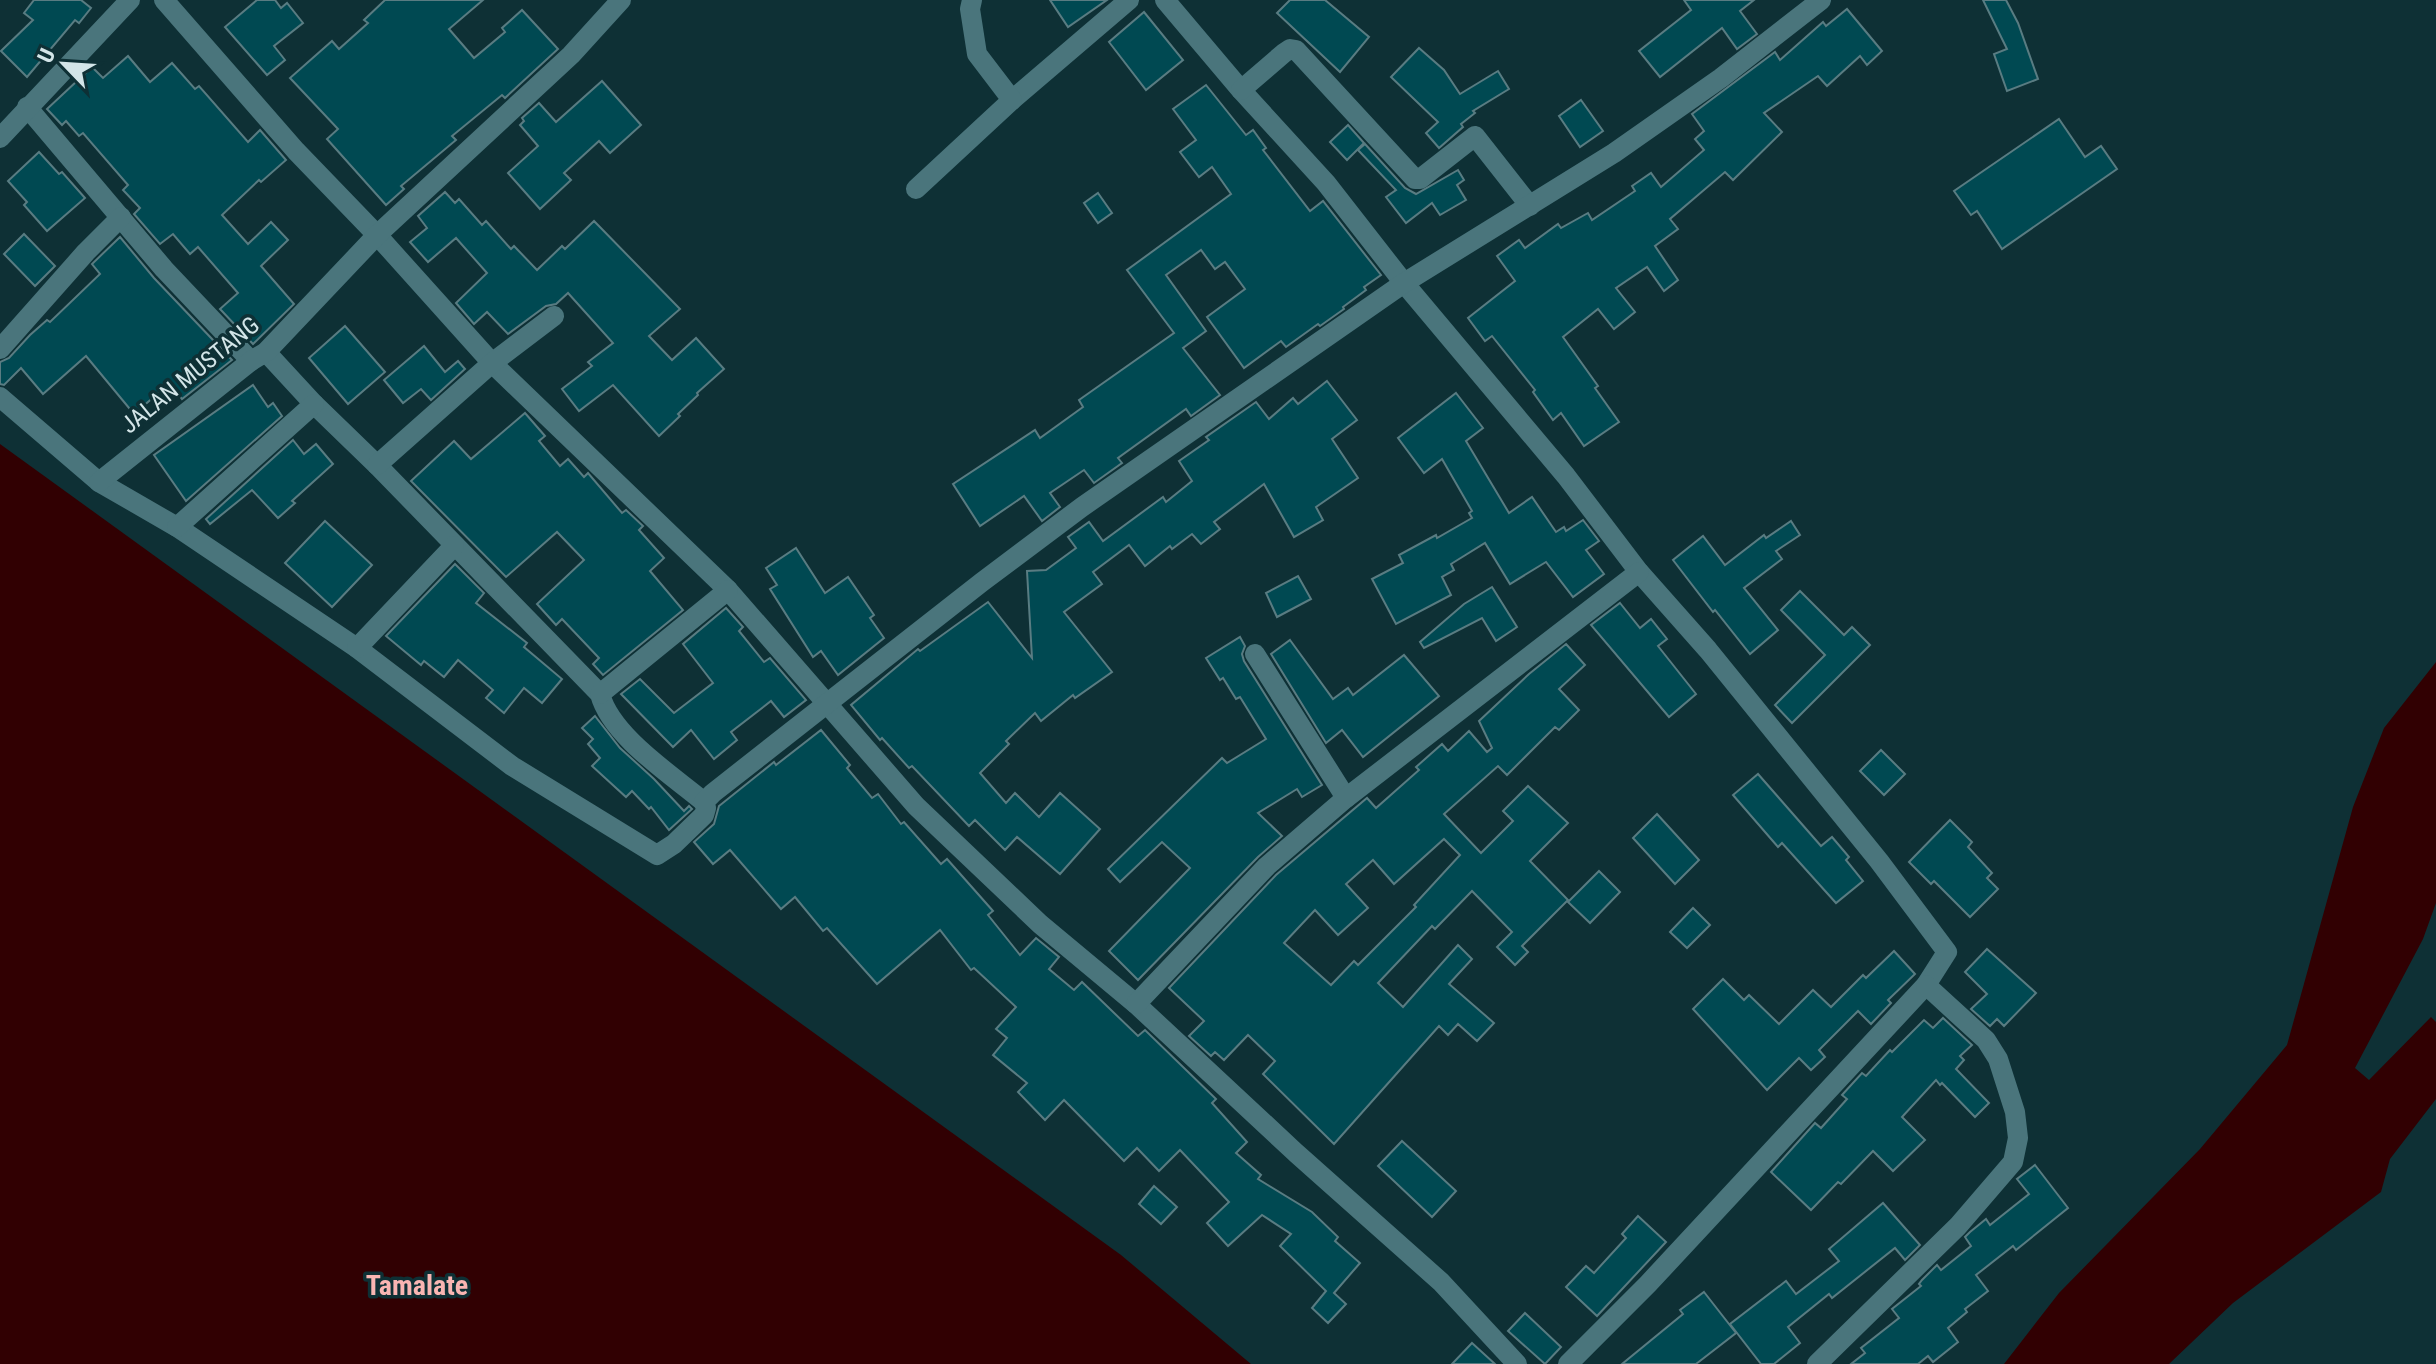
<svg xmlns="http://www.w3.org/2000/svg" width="2436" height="1364" viewBox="0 0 2436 1364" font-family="'Roboto Condensed',sans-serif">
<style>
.water{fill:#310002}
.building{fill:#004952;stroke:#597c82;stroke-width:2;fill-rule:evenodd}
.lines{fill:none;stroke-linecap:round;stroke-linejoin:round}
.minor{stroke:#4a757c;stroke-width:20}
.labels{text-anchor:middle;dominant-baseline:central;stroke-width:7;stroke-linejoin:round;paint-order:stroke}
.street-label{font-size:24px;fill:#d3e5e8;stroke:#0e3035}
.quarter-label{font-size:28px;font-weight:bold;fill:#f9b5b2;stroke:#0e3035}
</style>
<rect width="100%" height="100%" fill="#0e3035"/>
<g class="water">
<polygon points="0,444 1121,1255 1251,1364 0,1364"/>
<polygon points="2436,662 2436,903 2423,939 2355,1068 2369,1080 2431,1017 2436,1022 2436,1099 2390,1159 2381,1192 2233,1303 2169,1364 2004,1364 2059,1293 2200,1149 2287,1045 2353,807 2384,728"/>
</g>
<g class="building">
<polygon points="34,0 81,0 91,8 79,23 75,20 27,77 1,51 33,20 24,13"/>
<polygon points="257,0 275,0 281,8 287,3 303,23 274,46 285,60 267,75 225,27"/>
<polygon points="385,0 483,0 449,29 474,58 505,32 502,28 522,10 558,49 505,98 502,95 452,136 456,140 401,186 404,189 386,205 327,139 338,129 290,78 332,41 339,49 368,23 364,20"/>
<polygon points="1050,0 1107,0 1068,27"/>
<polygon points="1290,0 1325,0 1369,37 1340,72 1277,13"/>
<polygon points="1684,0 1754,0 1740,11 1757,34 1737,49 1722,28 1660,77 1639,51 1691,10"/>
<polygon points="1983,0 2006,0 2018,23 2038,79 2007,91 1994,54 2007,49"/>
<polygon points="1847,9 1882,51 1867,65 1860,56 1827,86 1818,76 1764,113 1782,132 1733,180 1725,172 1670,219 1678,229 1655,246 1678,280 1664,291 1647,267 1616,288 1635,312 1614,329 1598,309 1563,337 1598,386 1595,388 1619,422 1584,446 1561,413 1553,420 1533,392 1535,390 1492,336 1485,341 1468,318 1515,281 1497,256 1519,240 1525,248 1558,224 1561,228 1588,213 1592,220 1635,191 1632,186 1651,173 1661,187 1704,150 1695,139 1704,131 1692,114 1775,52 1780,60 1823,22 1826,26"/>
<polygon points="1144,12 1183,60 1146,90 1109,42"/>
<polygon points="1419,48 1444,70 1460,94 1498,71 1509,89 1473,111 1475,113 1461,124 1463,127 1439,148 1426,133 1438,122 1391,77"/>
<polygon points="128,56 150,82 172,63 195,89 199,86 248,142 260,130 286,160 261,182 259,180 222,215 248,244 271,222 288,240 261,266 294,304 253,344 220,309 238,293 198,247 190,254 173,234 160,244 134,214 140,208 123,190 128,185 83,133 79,136 66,121 62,125 47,109 92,67 103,78"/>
<polygon points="602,81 641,125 610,153 599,141 564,173 571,180 540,209 508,173 538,146 520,125 524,121 522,118 539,103 556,122"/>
<polygon points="1206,85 1246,135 1253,130 1266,148 1263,150 1310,211 1323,201 1381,275 1364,287 1366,290 1343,307 1344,309 1320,326 1318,324 1286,347 1281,341 1244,368 1207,317 1245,289 1225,262 1215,269 1201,250 1166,275 1206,331 1183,348 1220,395 1191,416 1186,409 1118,458 1122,463 1094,483 1084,470 1050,493 1060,507 1042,521 1024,496 980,526 953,484 1035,430 1040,438 1083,407 1079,400 1174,333 1127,270 1231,194 1212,167 1199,177 1180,152 1196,140 1173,109"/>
<polygon points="1581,100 1603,131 1580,147 1559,116"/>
<polygon points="2059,119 2085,157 2101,146 2117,169 2002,249 1977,211 1971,215 1954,191"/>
<polygon points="1348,125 1364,143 1347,160 1330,142"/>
<polygon points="1365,144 1405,188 1416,194 1458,170 1464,180 1457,185 1466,200 1440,215 1432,203 1406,223 1386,197 1396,190 1358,150"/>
<polygon points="39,152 59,174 62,172 85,198 47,231 24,205 27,202 8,181"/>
<polygon points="445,192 455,203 459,199 482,225 486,221 511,249 514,246 537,270 562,246 565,249 594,221 680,309 649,336 672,360 696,338 724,369 697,393 698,395 678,414 680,416 659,436 613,385 579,411 562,389 592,366 588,362 613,343 568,293 556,304 546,306 508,334 487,312 474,324 456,303 487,273 456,238 428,262 410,242 427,228 418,216"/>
<polygon points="1098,193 1112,213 1098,223 1084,203"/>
<polygon points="24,234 55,266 35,286 4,254"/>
<polygon points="120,237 154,278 232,360 182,399 170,383 134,414 86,356 43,394 21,368 4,385 0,384 0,362 9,358 30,335 47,320 50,322 100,274 92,264"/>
<polygon points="345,326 385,372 348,404 309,358"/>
<polygon points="424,346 445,372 458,361 465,369 431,400 421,389 403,403 384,380"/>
<polygon points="1327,381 1357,420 1332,439 1358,478 1316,507 1323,520 1294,537 1264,484 1214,522 1220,529 1201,544 1192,534 1172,549 1170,546 1145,566 1129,545 1093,572 1102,584 1064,612 1112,672 1075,698 1073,695 1041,721 1035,713 1006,741 1009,744 980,773 1006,803 1015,793 1039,817 1060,793 1100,829 1060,874 1017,837 1005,850 975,820 969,826 912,766 909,768 882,738 880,740 851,705 918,649 920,651 988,602 1032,658 1027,571 1046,570 1076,548 1068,537 1089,522 1103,541 1163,497 1166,502 1192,481 1179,461 1209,440 1206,437 1256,402 1269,419 1293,398 1298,404"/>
<polygon points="253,385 268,407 273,403 282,416 186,501 154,455"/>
<polygon points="1456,393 1483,428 1466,441 1509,513 1532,497 1556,532 1564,527 1566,531 1583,520 1599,541 1586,550 1604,574 1573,597 1546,562 1510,584 1485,543 1451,564 1454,570 1442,577 1451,595 1396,624 1372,579 1403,563 1399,555 1436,535 1437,538 1472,518 1469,513 1472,511 1442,459 1424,473 1398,438"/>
<polygon points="525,413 545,436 539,441 560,466 568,459 584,477 588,473 622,513 626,510 643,526 639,530 664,558 650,571 683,610 603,675 593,664 599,658 562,619 556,625 537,604 584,560 557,532 506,577 411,481 454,441 471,459"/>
<polygon points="293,440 304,454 316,444 333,464 292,501 295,503 278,518 252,490 210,524 206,519"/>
<polygon points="325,521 372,565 332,607 285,563"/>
<polygon points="1791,521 1800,535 1776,551 1782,559 1744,588 1778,630 1750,654 1715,610 1713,612 1673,560 1703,536 1725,565 1764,535 1766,538"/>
<polygon points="796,548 825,593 848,577 874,615 870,618 884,638 838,675 821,651 813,657 770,589 777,585 766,568"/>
<polygon points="455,564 484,593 476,603 527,643 524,647 562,679 542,703 524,688 504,713 486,698 493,690 458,660 444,677 424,661 421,665 386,636"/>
<polygon points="1298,576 1311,599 1277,617 1266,593"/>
<polygon points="1492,587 1517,627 1496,641 1482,618 1424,648 1420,642 1464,604"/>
<polygon points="1800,591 1844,635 1852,627 1870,645 1792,723 1775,705 1825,655 1781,610"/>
<polygon points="1620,603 1640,628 1651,619 1667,639 1658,646 1696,694 1669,717 1591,625"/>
<polygon points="726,608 743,627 739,631 764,662 770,658 806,700 784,717 771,701 731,732 737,740 714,759 691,730 673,747 621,694 640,679 674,713 713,683 683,644"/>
<polygon points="1240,637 1245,646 1242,654 1244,661 1322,785 1302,797 1297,789 1258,813 1282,836 1258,857 1138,980 1109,951 1190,868 1162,842 1120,882 1108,869 1222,758 1227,763 1266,739 1240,697 1236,699 1223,678 1220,680 1206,658"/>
<polygon points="1290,640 1333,699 1348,688 1353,695 1404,655 1439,696 1363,757 1342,730 1326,743 1271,654"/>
<path d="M1566,644l19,21 -26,24 20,21 -20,20 -4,-3 -48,48 -9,-9 -54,48 37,39 32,-32 -10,-10 25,-25 40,37 -38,38 38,39 -46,46 6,6 -13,13 -18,-18 15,-15 -40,-41 -37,38 -3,-3 -54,57 25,24 55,-62 14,14 -23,25 45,39 -17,18 -19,-17 -10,11 -9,-9 -105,118 -71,-70 12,-13 -27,-26 -24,25 -9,-8 -4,4 -22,-20 15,-15 -35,-33 107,-113 91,-77 9,10 43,-38 -3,-3 26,-23 6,7 21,-20 18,21 5,-4 -13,-27 50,-47zM1444,839l16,16 -46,50 2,2 -58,58 -4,-4 -23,24 -47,-42 31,-33 23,25 30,-27 -22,-24 27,-24 21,24z"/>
<polygon points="595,716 620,748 654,779 684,811 689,806 692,809 669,830 651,807 649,809 632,791 626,797 592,766 600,758 588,744 593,739 582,728"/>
<polygon points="821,730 850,765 847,768 872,798 878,794 901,824 904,822 941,864 947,859 993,911 988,915 1020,955 1036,938 1059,957 1049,969 1074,990 1082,982 1138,1036 1145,1030 1216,1099 1212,1103 1247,1142 1236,1153 1261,1175 1258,1179 1312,1212 1338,1237 1335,1241 1360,1263 1334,1293 1346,1304 1328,1323 1312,1308 1326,1291 1280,1246 1291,1234 1262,1215 1228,1246 1207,1223 1229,1202 1180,1150 1159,1171 1137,1148 1124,1161 1064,1100 1045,1120 1018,1092 1027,1083 993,1055 1007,1038 996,1029 1016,1007 974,968 971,970 940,930 877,984 827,928 823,931 795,897 781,909 730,850 713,864 694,842 714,824 719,806 774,762 776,765"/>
<polygon points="1881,750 1905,774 1884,795 1860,771"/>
<polygon points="1758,774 1821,846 1832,837 1849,857 1846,860 1863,881 1836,903 1782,843 1778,847 1733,795"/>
<polygon points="1657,814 1699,860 1675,884 1633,838"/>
<polygon points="1950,820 1972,842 1968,847 1992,873 1987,878 1998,889 1970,917 1934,881 1931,884 1909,862"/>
<polygon points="1599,871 1620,892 1590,923 1568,902"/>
<polygon points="1693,908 1710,925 1687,948 1670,932"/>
<polygon points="1987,949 2036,993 2004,1026 1997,1019 1990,1026 1971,1009 1987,994 1965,972"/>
<polygon points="1894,951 1915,974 1888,1000 1891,1003 1871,1024 1858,1011 1819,1050 1825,1057 1811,1070 1799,1058 1767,1090 1693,1009 1723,979 1744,1000 1749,995 1779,1024 1813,990 1831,1007 1863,975 1866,978"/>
<polygon points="1943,1018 1972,1045 1960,1056 1964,1060 1956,1069 1989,1103 1975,1117 1942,1083 1940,1085 1936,1080 1902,1117 1925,1140 1893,1171 1873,1151 1841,1184 1838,1182 1811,1210 1771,1172 1815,1123 1821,1128 1847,1099 1842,1095 1862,1073 1866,1076 1890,1050 1892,1052 1924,1020 1933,1028"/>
<polygon points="1402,1141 1456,1191 1432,1217 1378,1166"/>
<polygon points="2035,1165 2068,1208 2016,1250 2013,1246 1976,1275 1988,1291 1965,1309 1967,1312 1948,1328 1958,1342 1933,1362 1928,1356 1918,1364 1851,1364 1865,1353 1861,1348 1899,1318 1892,1309 1921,1286 1919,1284 1922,1280 1937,1265 1941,1270 1971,1246 1965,1237 1970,1232 1986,1219 1990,1225 2029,1194 2017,1179"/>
<polygon points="1154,1186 1177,1207 1161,1224 1139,1204"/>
<polygon points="1883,1203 1920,1245 1905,1260 1895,1248 1832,1298 1829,1294 1788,1327 1800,1343 1774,1364 1761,1364 1730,1324 1786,1281 1796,1294 1839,1261 1829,1249"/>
<polygon points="1638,1216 1666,1242 1597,1316 1566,1287 1586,1266 1594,1273 1626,1238 1622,1234"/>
<polygon points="1704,1292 1736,1333 1696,1364 1622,1364 1683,1314 1680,1310"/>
<polygon points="1525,1313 1561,1347 1545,1364 1508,1331"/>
<polygon points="1472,1343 1495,1364 1452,1364"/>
</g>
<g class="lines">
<g class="minor">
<polyline points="164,0 296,151 377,235 492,363 728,590 916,806 1040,924 1136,1004 1296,1153 1441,1282 1517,1364"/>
<polyline points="1165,0 1241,90 1326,183 1404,283 1566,476 1639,572 1708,650 1879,861 1947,952 1926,985 1648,1284 1568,1364"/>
<polyline points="1241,90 1284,53 1290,49 1296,50 1415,179 1420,179 1475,136 1530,206"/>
<polyline points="1012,100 1129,0"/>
<polyline points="27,107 164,269 251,361"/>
<polyline points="0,138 130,0"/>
<polyline points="916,189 1012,100 977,54 970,9 972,0"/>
<polyline points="0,349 86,252 121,217"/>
<path d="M266,352l48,52 63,61 223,229c11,42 72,81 104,108"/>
<polyline points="0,397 99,482 177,527 357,648 512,766 657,855 674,844 704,815 706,808 704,802 713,793 982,582 1082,507 1404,283 1614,153 1721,78 1821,0"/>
<polyline points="377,465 492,363 554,316"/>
<polyline points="99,482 251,361 266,352 377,235 571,55 621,0"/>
<polyline points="177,527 314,404"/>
<polyline points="357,648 454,546"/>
<polyline points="1255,654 1346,798"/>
<polyline points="600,694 728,590"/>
<polyline points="1136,1004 1267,866 1346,798 1639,572"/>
<polyline points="1817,1364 1958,1226 2013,1162 2018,1138 2015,1112 1998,1059 1986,1040 1926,985"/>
</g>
</g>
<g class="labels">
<g class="street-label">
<text transform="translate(190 375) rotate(-39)">JALAN MUSTANG</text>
</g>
<g class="quarter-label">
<text x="417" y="1285">Tamalate</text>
</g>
</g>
<g transform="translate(64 64) rotate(295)" stroke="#0e3035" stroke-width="6" paint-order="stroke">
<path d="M0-6L14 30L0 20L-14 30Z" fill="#d3e5e8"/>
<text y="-12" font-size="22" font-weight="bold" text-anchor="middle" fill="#d3e5e8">U</text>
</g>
</svg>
